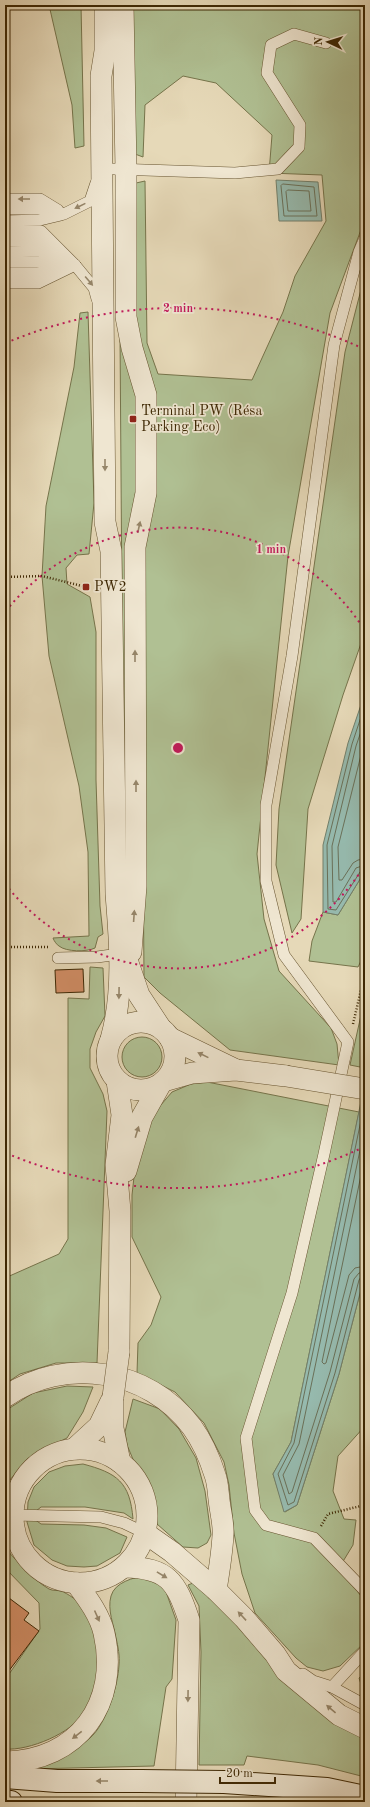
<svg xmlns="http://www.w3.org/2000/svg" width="370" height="1807" viewBox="0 0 370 1807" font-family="'Old Standard TT',serif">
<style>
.green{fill:#b0c093;stroke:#76744b}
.water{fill:#96baae;stroke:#727f6a}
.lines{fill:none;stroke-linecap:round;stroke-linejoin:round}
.shore{stroke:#6a7058;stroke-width:1}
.building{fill:#d18d65;stroke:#3d2703}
.service-casing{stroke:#675430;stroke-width:12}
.minor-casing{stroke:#675430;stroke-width:22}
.secondary-casing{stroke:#3d2703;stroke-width:24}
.path{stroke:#3d2703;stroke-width:2.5;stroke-dasharray:1 2;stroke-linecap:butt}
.service{stroke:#efe6d1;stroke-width:11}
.minor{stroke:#efe6d1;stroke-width:21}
.secondary{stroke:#efe6d1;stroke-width:22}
.minor-bridge-casing{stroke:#675430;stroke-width:22;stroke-linecap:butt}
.secondary-bridge-casing{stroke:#3d2703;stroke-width:24;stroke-linecap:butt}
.minor-bridge{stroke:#efe6d1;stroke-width:21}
.secondary-bridge{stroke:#efe6d1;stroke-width:22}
.oneway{fill:#96866a}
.ring{fill:none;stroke:#c2185b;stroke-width:2;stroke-dasharray:2 4}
.poi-dot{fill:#8f2418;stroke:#efe6d1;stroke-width:1.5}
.labels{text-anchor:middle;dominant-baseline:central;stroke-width:3.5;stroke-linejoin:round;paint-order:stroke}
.poi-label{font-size:14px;fill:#3d2703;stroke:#efe6d1;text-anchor:start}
.centre{fill:#c2185b;stroke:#efe6d1;stroke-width:2}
.ring-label{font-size:12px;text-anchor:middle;font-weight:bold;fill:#c2185b;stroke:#efe6d1;stroke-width:3.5;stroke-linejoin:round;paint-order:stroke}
</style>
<rect width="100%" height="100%" fill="#e6d9b8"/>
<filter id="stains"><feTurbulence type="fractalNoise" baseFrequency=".005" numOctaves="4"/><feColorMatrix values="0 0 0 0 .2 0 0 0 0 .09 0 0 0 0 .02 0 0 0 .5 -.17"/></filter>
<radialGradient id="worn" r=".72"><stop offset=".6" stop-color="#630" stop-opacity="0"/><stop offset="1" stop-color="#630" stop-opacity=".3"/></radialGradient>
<g class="green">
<polygon points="49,5 81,5 84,146 75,148 72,105"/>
<polygon points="130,5 365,5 365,219 330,313 288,556 257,854 264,919 279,971 331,1028 337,1044 339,1065 230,1050 160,993 144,977 141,583 144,537 131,314 136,183 145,181 147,343 158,374 252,380 283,312 295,276 326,221 322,175 269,173 272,135 216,83 183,76 145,105 143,157 135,154"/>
<polygon points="365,274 365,632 343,695 308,809 301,919 292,933 276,865 279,809 345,352"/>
<path d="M88,312l6,191 -5,51 -12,1 -11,13 1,16 23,13 6,35v148l4,126 3,28 -5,3 -3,11c-8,4 -29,4 -36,-2 -2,-1 -5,-5 -6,-8l36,-2 -1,-84 -9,-66 -30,-130 -7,-80 4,-70 28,-139 6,-54z"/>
<polygon points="120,333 139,394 124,889"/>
<polygon points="365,871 365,953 358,967 309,961 312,941 323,912 338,915"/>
<polygon points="90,967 103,968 105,1016 96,1032 90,1049 90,1068 103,1094 107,1111 97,1363 56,1363 20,1374 5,1384 5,1278 59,1254 68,1239 68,998 89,999"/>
<polygon points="365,997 365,1068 350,1065"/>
<circle cx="142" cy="1057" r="20"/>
<polygon points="207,1082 359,1112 291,1442 273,1474 285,1512 297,1505 339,1374 365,1274 365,1426 338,1456 333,1491 344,1519 356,1520 353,1545 339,1568 365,1601 365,1642 340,1666 323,1671 307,1667 296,1658 255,1613 242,1574 234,1533 229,1485 224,1462 204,1423 175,1392 137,1373 138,1343 151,1325 161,1297 132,1237 132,1195 136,1159 154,1113 172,1092 191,1084"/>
<polygon points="67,1386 93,1387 83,1412 67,1438 42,1450 27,1459 5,1486 5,1411 33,1393"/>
<polygon points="133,1399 160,1409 179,1429 196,1458 205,1491 211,1535 207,1543 198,1548 183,1547 157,1524 154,1502 147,1479 135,1464 127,1445 125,1432"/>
<path d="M83,1464c34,9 47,18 50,55l-9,-6 -39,-6h-44l-11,9 11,8 43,1 22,3 21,9 -7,16 -23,13 -13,1 -17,-1 -15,-6 -18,-15 -7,-23 1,-20 6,-15 15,-15 16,-6z"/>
<path d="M5,1548c13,14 27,31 44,41 4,2 8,1 12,2 6,2 19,11 22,16 20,29 19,74 2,105 -13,21 -56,39 -80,37v-69l35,-51 -1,-26 -34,-35z"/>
<path d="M146,1575l19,14 11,31 -4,59 -6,8 -12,79 -123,3c20,-9 43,-16 59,-31 16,-14 28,-52 29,-73 1,-8 -1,-19 -3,-27 -2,-13 -9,-28 -5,-42 4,-14 22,-18 35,-21z"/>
<polygon points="198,1581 365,1737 365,1777 318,1765 247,1756 244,1765 199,1765 201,1652 199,1606 188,1585"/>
<polygon points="365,1672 365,1697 359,1678"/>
</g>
<g class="water">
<polygon points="276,180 318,182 322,221 279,221"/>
<polygon points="365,693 365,871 338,915 323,912 323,845 348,743"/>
<polygon points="365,1082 365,1274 339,1374 297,1505 284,1512 273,1474 291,1442"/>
</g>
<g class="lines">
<g class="shore">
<polygon points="283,184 314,187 317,216 284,216 281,186"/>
<polygon points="288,190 309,191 311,211 288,211 286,192"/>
<polyline points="365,705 352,744 327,845 328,909 336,910 360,872 365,870"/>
<polyline points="365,720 356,746 332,846 333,902 336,902 356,868 365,865"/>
<polyline points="365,739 338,847 339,880 342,880 353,863 358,860 365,859"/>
<polyline points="365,1101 294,1443 278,1474 288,1505 294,1502 335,1373 359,1280 361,1277 365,1277"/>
<polyline points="365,1126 299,1444 283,1475 289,1494 292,1492 330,1372 354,1279 359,1273 365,1272"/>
<polyline points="365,1156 322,1362 324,1364 326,1363 349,1275 355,1268 365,1266"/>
</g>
</g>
<g class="building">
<polygon points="83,969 84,992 56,993 55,970"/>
<polygon points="5,1595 29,1613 24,1620 39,1631 5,1676"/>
</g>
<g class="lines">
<g class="service-casing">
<g id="service">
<polyline points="114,169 235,173 278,169 299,147 300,125 267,73 271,45 294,34 326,43"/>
<polyline points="5,199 40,199 58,210"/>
<polyline points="5,209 39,209 64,214 90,201 96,183"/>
<polyline points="5,221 40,220 61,215"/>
<polyline points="5,231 41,231 75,265"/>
<polyline points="365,238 359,252 334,345 292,656 266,805 266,881 284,955 348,1042 324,1154 292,1293 246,1438 255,1510 266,1525 314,1538 365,1591"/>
<polyline points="5,241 40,241 52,249"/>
<polyline points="5,252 39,251 58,258"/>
<polyline points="5,262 39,262 75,265 94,288 97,299"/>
<polyline points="5,273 38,273 57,269"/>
<polyline points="5,283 38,283 75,265"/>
<polyline points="58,958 97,957 119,954"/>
<polyline points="13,1515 101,1517 124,1523 145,1533"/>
<polyline points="303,1674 313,1681 332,1687 365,1705"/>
<polyline points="332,1687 365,1651"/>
</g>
</g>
<g class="minor-casing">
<g id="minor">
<path d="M105,5v46l-4,25 4,446 6,29 5,343c4,48 8,99 -5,145"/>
<polyline points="123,5 126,169 126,317 132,348 146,395 146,493 135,547 136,886 131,952"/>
<polyline points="125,954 139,995 160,1027"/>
<circle cx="141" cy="1056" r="34"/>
<polyline points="170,1038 234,1069"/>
<polyline points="117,1081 122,1115 116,1165 120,1211 119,1352"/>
<polyline points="164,1081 192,1073 236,1070 286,1076"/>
<polyline points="126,1171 142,1117 160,1085"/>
<path d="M5,1397c59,-41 143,-29 187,30 10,14 18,32 23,48 3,8 3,17 4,24 1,12 5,25 4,36 -1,18 -4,37 -7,55"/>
<polyline points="113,1401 113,1428 120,1462"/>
<polyline points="74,1449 99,1426 113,1397"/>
<circle cx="80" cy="1516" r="67"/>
<polyline points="145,1533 172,1552 216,1590 244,1618 275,1654 286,1671 339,1715 365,1728"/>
<path d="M125,1567c43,1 51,14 64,53l-3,182"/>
<path d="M5,1762c73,-1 115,-59 99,-129 -4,-18 -17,-35 -28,-50"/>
</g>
</g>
<g class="secondary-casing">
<g id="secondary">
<polyline points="5,1777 57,1781 141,1781"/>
<polyline points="224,1782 327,1789 365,1797"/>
<polyline points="5,1801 11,1802"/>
</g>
</g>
<g class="path">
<polyline points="5,577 42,576 86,587"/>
<polyline points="5,947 50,947"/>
<polyline points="353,1024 365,973"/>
<polyline points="321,1526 328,1514 365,1505"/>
</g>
<use href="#service" class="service"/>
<use href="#minor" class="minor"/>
<use href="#secondary" class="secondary"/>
<g class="minor-bridge-casing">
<g id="minor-bridge">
<polyline points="286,1076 365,1089"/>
<polyline points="113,1397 119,1352"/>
</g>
</g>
<g class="secondary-bridge-casing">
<polyline id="secondary-bridge" points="141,1781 224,1782"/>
</g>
<use href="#minor-bridge" class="minor-bridge"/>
<use href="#secondary-bridge" class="secondary-bridge"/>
</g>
<defs><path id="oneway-solid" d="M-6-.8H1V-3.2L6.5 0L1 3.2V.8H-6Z"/></defs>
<g class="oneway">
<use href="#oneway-solid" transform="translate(24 199) rotate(180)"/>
<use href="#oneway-solid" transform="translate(80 206) rotate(154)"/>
<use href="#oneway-solid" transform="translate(89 281) rotate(50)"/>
<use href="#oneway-solid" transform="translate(105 465) rotate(90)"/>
<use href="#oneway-solid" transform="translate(139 527) rotate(-78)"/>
<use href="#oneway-solid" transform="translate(135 656) rotate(-90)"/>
<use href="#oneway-solid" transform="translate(136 786) rotate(-90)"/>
<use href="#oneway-solid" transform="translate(134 916) rotate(-86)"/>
<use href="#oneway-solid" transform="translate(119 993) rotate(91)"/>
<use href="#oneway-solid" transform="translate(203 1055) rotate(-154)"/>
<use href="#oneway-solid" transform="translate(137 1132) rotate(-73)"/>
<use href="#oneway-solid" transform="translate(162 1575) rotate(31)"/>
<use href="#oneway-solid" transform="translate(97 1616) rotate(66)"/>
<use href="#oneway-solid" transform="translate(242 1616) rotate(-133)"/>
<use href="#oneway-solid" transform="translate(188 1696) rotate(91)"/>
<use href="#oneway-solid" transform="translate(331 1709) rotate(-140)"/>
<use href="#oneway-solid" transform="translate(77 1735) rotate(142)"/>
<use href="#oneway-solid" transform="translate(102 1781) rotate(-180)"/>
</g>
<g class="ring">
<path d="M365 865A220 220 0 0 1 6 885M6 611A220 220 0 0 1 365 631"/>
<path d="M364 1147A440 440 0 0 1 6 1153M6 343A440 440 0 0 1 364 349"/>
</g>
<g class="poi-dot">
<rect x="129" y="415" width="8" height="8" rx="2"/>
<rect x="82" y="583" width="8" height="8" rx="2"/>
</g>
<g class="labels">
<g class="poi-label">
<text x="141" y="411">Terminal PW (Résa<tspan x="141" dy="16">Parking Eco)</tspan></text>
<text x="94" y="587">PW2</text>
</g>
</g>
<circle cx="178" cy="748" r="6" class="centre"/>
<g class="ring-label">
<text x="178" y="312">2 min</text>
<text x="271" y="553">1 min</text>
</g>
<rect width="370" height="1807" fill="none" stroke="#e6d9b8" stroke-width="20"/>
<rect x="6" y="6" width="358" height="1795" fill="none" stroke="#3d2703" stroke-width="2"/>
<rect x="10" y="10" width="350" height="1787" fill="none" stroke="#3d2703"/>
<g transform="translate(328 42) rotate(274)" stroke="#efe6d1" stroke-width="3" paint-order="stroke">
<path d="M0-3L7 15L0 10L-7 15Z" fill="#3d2703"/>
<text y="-6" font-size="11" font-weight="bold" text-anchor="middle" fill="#3d2703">N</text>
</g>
<path d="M220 1777v6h55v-6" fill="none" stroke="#3d2703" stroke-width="2"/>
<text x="226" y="1777" font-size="12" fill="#3d2703" stroke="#efe6d1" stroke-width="3" paint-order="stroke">20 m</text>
<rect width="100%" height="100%" filter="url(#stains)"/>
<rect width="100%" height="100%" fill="url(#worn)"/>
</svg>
